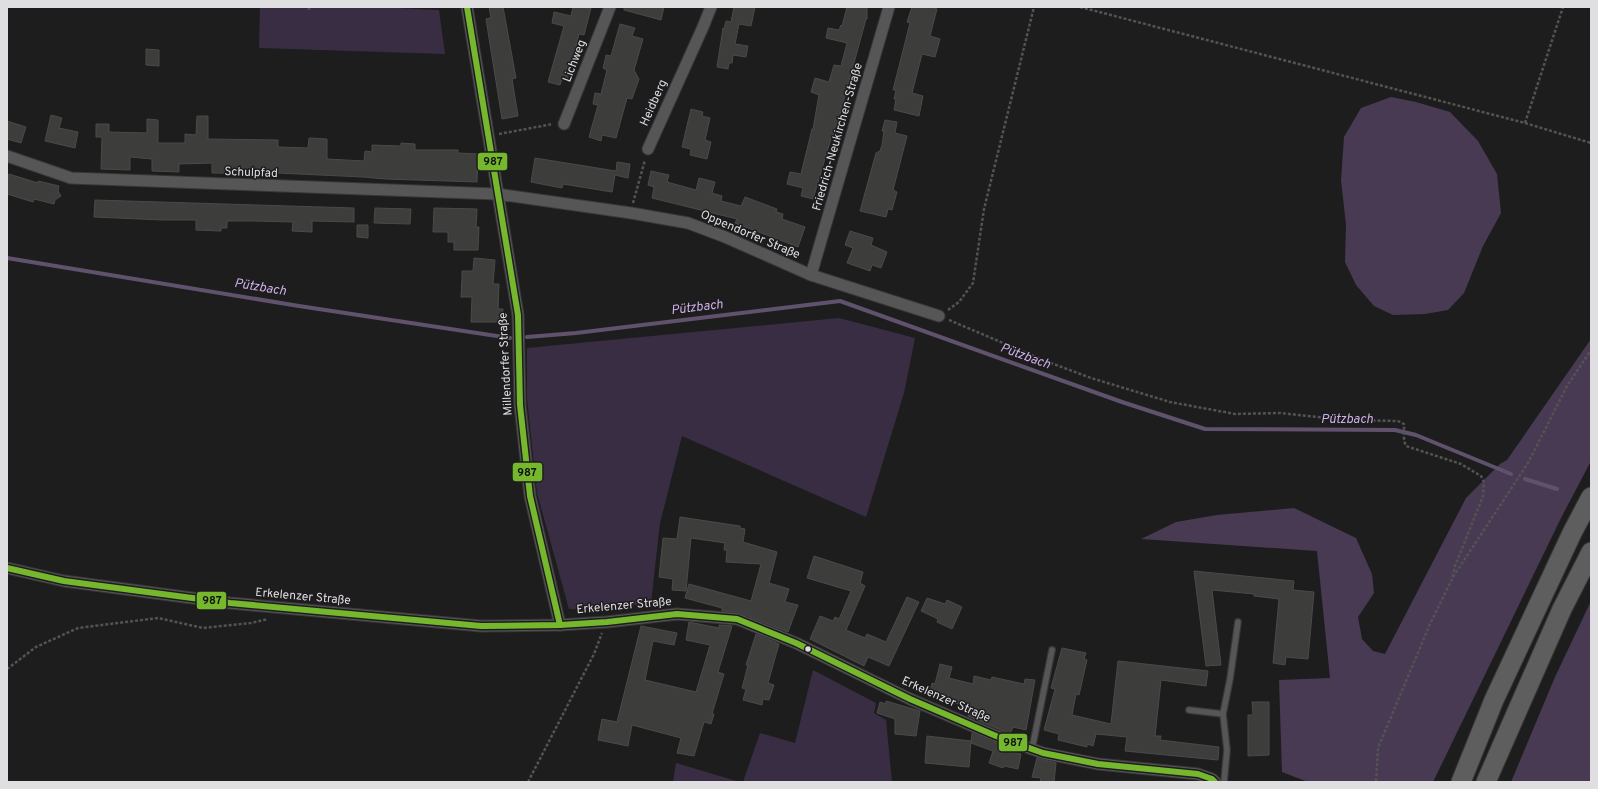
<svg xmlns="http://www.w3.org/2000/svg" width="1598" height="789" viewBox="0 0 1598 789" font-family="Overpass,sans-serif">
<style>
.green{fill:#392d43}
.forest{fill:#473a52}
.lines{fill:none;stroke-linecap:round;stroke-linejoin:round}
.stream{stroke:#60526c;stroke-width:4}
.building{fill:#3d3d3c;stroke:#4a4a49}
.lane-casing{stroke:#393839;stroke-width:8}
.street-casing{stroke:#393839;stroke-width:13}
.highway-casing{stroke:#393839;stroke-width:21}
.path{stroke:#545354;stroke-width:2.5;stroke-dasharray:3 2;stroke-linecap:butt}
.lane{stroke:#565656;stroke-width:5.5}
.street{stroke:#565656;stroke-width:11}
.highway{stroke:#5e5e5f;stroke-width:19}
.bus-1-casing{stroke:#1e1c1f;stroke-width:9}
.bus-1{stroke:#76b82d;stroke-width:6}
.bus-dot{fill:#dfdee0;stroke:#1e1c1f;stroke-width:1.5}
.labels{text-anchor:middle;dominant-baseline:central;stroke-width:3;stroke-linejoin:round;paint-order:stroke}
.street-label{font-size:12px;fill:#dfdee0;stroke:#1e1c1f}
.water-label{font-size:13px;font-style:italic;fill:#ccb1e6;stroke:#1e1c1f}
.line-badge{stroke:#1e1c1f;stroke-width:1.5}
.pale-badge-label{font-size:11px;text-anchor:middle;font-weight:bold;fill:#111}
</style>
<rect width="100%" height="100%" fill="#1e1d1e"/>
<g class="green">
<polygon points="260,7 377,7 439,10 445,54 259,48"/>
<polygon points="839,318 915,338 904,393 866,517 682,436 660,523 651,603 607,609 569,609 537,493 527,398 527,348"/>
<polygon points="813,670 876,703 874,713 886,720 892,782 743,782 760,733 795,743"/>
<polygon points="676,763 740,782 673,782"/>
</g>
<g class="forest">
<polygon points="1391,97 1416,102 1450,112 1478,141 1497,174 1501,213 1483,246 1464,293 1448,310 1425,314 1393,315 1374,306 1356,285 1345,262 1346,225 1341,180 1344,137 1361,108"/>
<polygon points="1591,339 1591,461 1561,518 1433,782 1308,782 1282,772 1279,680 1330,678 1317,551 1141,539 1176,522 1217,515 1294,508 1356,538 1372,574 1374,593 1358,617 1362,639 1373,651 1385,654 1466,498 1500,464 1507,460"/>
<polygon points="1591,601 1591,782 1511,782 1555,677"/>
</g>
<g class="lines">
<g class="stream">
<polyline points="7,258 299,306 510,338"/>
<polyline points="527,337 576,333 840,301 1122,402 1205,429 1395,430 1416,435 1511,474"/>
<polyline points="1525,479 1557,489"/>
</g>
</g>
<g class="building">
<polygon points="489,7 503,7 516,78 512,79 518,116 502,119 486,19 491,18"/>
<polygon points="573,7 591,8 584,35 579,34 567,80 562,79 560,85 548,82 564,26 552,23 554,12 571,16"/>
<polygon points="624,7 664,7 661,20 624,10"/>
<polygon points="734,7 755,7 751,26 739,24 735,44 748,46 746,57 733,55 732,63 729,63 728,69 717,67 723,28 724,29 726,21 731,22"/>
<polygon points="847,7 867,7 867,19 866,19 848,85 840,114 842,115 837,136 832,135 813,199 801,196 803,188 787,184 790,172 801,174 812,129 813,129 819,95 811,92 815,78 829,82 834,65 841,66 847,43 826,38 828,28 839,30 841,25 842,26"/>
<polygon points="912,7 930,7 937,9 930,36 940,39 935,57 922,54 912,93 923,96 919,116 894,110 896,99 894,99 896,90 893,90 910,23 907,22"/>
<polygon points="620,24 635,28 632,36 643,39 634,70 639,79 632,99 627,98 616,138 602,135 601,141 589,137 598,105 593,104 595,93 601,94 607,70 603,68 605,60 606,55 611,56"/>
<polygon points="146,49 159,50 159,66 146,65"/>
<polygon points="691,109 703,112 702,116 710,118 705,140 711,142 707,159 690,155 691,149 682,147"/>
<polygon points="51,115 62,118 59,128 78,132 75,148 45,141"/>
<polygon points="197,116 208,116 208,139 278,140 278,147 308,148 309,138 327,139 327,159 364,161 365,151 372,152 372,145 401,146 401,143 415,144 415,150 458,150 458,153 478,154 477,182 386,179 363,177 277,173 277,174 212,173 212,163 179,164 179,172 152,171 152,159 130,157 130,170 101,169 102,137 96,137 96,124 109,124 109,132 147,133 147,119 158,120 158,143 185,143 185,134 196,135"/>
<polygon points="885,120 897,122 895,133 907,136 893,190 897,192 892,210 888,209 886,217 860,211 876,153 880,151 882,145 884,131 882,131"/>
<polygon points="7,121 26,127 21,143 7,139"/>
<polygon points="535,158 616,171 617,162 630,164 628,178 615,175 612,192 563,184 562,188 531,182"/>
<polygon points="651,171 669,175 667,182 696,190 699,178 715,182 712,193 722,196 721,201 741,206 745,197 777,209 776,212 783,214 782,219 805,227 798,247 735,223 737,219 652,198 654,187 648,185"/>
<polygon points="9,174 38,183 38,181 59,186 58,191 61,196 55,200 54,204 34,199 33,202 7,194 7,182"/>
<polygon points="95,200 354,208 354,222 312,221 312,232 292,231 293,222 253,221 227,221 227,228 221,228 221,231 196,230 196,220 163,220 94,217"/>
<polygon points="375,208 411,209 410,224 374,223"/>
<polygon points="434,208 477,209 476,227 479,227 478,250 454,250 454,242 448,242 448,232 433,232"/>
<polygon points="357,225 368,225 368,238 357,237"/>
<polygon points="850,231 873,238 871,245 887,252 881,268 872,265 870,271 847,263 853,248 845,245"/>
<polygon points="474,258 495,260 493,284 499,284 498,309 503,309 502,322 471,322 472,297 461,297 462,277 462,271 473,271"/>
<polygon points="680,517 740,526 740,528 745,529 743,542 777,552 769,583 789,589 785,602 798,605 788,632 740,613 722,611 722,608 685,598 689,584 751,601 761,564 726,562 727,550 724,550 725,543 691,538 686,591 672,590 673,579 659,577 663,538 677,539"/>
<polygon points="814,556 863,572 860,583 865,586 846,630 865,638 867,634 886,642 907,597 919,602 889,666 868,657 864,666 810,639 820,616 833,621 835,617 839,619 851,591 807,578"/>
<polygon points="1194,571 1294,581 1293,590 1314,592 1308,659 1286,657 1285,665 1273,663 1279,599 1254,596 1254,594 1212,590 1221,665 1206,666"/>
<polygon points="927,598 945,604 947,600 962,607 952,629 937,622 938,619 921,611"/>
<polygon points="689,622 719,628 719,625 732,626 718,672 724,674 712,714 714,714 711,724 704,722 694,756 677,753 681,738 632,725 628,746 598,740 602,719 617,722 641,626 677,633 674,645 653,641 645,680 696,692 710,645 686,640"/>
<polygon points="756,634 779,644 768,683 774,685 769,700 763,699 762,705 743,700 746,689 742,688 748,665 746,665"/>
<polygon points="1062,648 1086,653 1084,659 1087,660 1079,695 1076,694 1072,715 1111,724 1118,661 1208,671 1206,686 1161,680 1155,736 1161,736 1160,740 1219,747 1218,760 1125,751 1127,737 1096,734 1093,746 1087,744 1087,747 1058,740 1059,734 1044,730 1055,689 1051,688"/>
<polygon points="940,664 952,667 949,678 973,684 974,676 991,680 992,677 1024,684 1025,679 1035,680 1026,730 1013,727 1010,734 968,716 970,707 929,696 932,683 935,684"/>
<polygon points="886,701 920,711 916,736 895,734 895,719 877,713 880,702 886,704"/>
<polygon points="1252,702 1269,702 1269,755 1248,756 1248,715 1253,715"/>
<polygon points="972,733 1010,749 1009,751 1021,754 1018,769 1004,766 1003,768 989,763 993,751 971,743"/>
<polygon points="927,736 971,741 969,767 925,763"/>
<polygon points="1037,758 1056,763 1054,782 1040,782 1041,778 1032,777"/>
</g>
<g class="lines">
<g class="lane-casing">
<g id="lane">
<polyline points="1189,710 1223,714 1227,750 1224,782"/>
<polyline points="1223,714 1230,679 1238,622"/>
<polyline points="1032,749 1052,650"/>
</g>
</g>
<g class="street-casing">
<g id="street">
<polyline points="467,7 518,315 520,405 530,496 560,625"/>
<polyline points="564,124 610,7"/>
<polyline points="648,149 703,27 711,7"/>
<polyline points="7,156 71,178 497,194 631,213 688,223 725,237 811,275 939,316"/>
<polyline points="811,275 889,7"/>
<polyline points="7,568 64,581 230,603 481,626 560,625 607,622 677,614 737,619 796,643 910,699 996,736 1043,753 1098,764 1198,774 1212,779 1215,782"/>
</g>
</g>
<g class="highway-casing">
<g id="highway">
<polyline points="1461,782 1494,700 1572,533 1591,497"/>
<polyline points="1486,782 1562,609 1591,552"/>
</g>
</g>
<g class="path">
<polyline points="309,7 309,10"/>
<polyline points="1080,7 1525,123 1591,143"/>
<polyline points="1525,123 1563,7"/>
<polyline points="499,134 553,124"/>
<polyline points="633,203 645,160"/>
<polyline points="948,310 959,302 973,283 984,209 1034,7"/>
<polyline points="949,320 1043,360 1091,378 1170,402 1235,414 1280,413 1346,420 1398,421 1404,424 1404,441 1406,446 1461,464 1481,476 1484,482 1483,496 1455,566 1452,579 1430,624 1378,748 1376,782"/>
<polyline points="1453,577 1528,463 1567,386 1591,350"/>
<polyline points="7,669 36,647 78,628 158,618 203,628 251,623 268,619"/>
<polyline points="528,782 594,654 602,633"/>
</g>
<use href="#lane" class="lane"/>
<use href="#street" class="street"/>
<use href="#highway" class="highway"/>
<g class="bus-1-casing">
<g id="bus-1">
<polyline points="467,7 518,315 520,405 530,496 560,625"/>
<polyline points="7,568 64,581 230,603 481,626 560,625 607,622 677,614 737,619 796,643 910,699 996,736 1043,753 1098,764 1198,774 1212,779 1215,782"/>
</g>
</g>
<use href="#bus-1" class="bus-1"/>
</g>
<circle class="bus-dot" cx="808" cy="649" r="3.5"/>
<g class="labels">
<g class="street-label">
<text transform="translate(575 61) rotate(-69)">Lichweg</text>
<text transform="translate(654 103) rotate(-66)">Heidberg</text>
<text transform="translate(838 137) rotate(-74)">Friedrich-Neukirchen-Straße</text>
<text transform="translate(251 173) rotate(2)">Schulpfad</text>
<text transform="translate(750 235) rotate(23)">Oppendorfer Straße</text>
<text transform="translate(506 364) rotate(-93)">Millendorfer Straße</text>
<text transform="translate(303 597) rotate(5)">Erkelenzer Straße</text>
<text transform="translate(624 606) rotate(-5)">Erkelenzer Straße</text>
<text transform="translate(946 700) rotate(24)">Erkelenzer Straße</text>
</g>
<g class="water-label">
<text transform="translate(260 288) rotate(9)">Pützbach</text>
<text transform="translate(697 308) rotate(-7)">Pützbach</text>
<text transform="translate(1025 357) rotate(20)">Pützbach</text>
<text x="1347" y="420">Pützbach</text>
</g>
</g>
<g class="line-badge">
<rect x="477" y="152" width="31" height="19" rx="4" fill="#76b82d"/>
<rect x="512" y="462" width="31" height="20" rx="4" fill="#76b82d"/>
<rect x="196" y="591" width="31" height="19" rx="4" fill="#76b82d"/>
<rect x="998" y="733" width="30" height="19" rx="4" fill="#76b82d"/>
</g>
<g class="pale-badge-label">
<text x="493" y="165">987</text>
<text x="527" y="476">987</text>
<text x="212" y="604">987</text>
<text x="1013" y="746">987</text>
</g>
<rect width="1598" height="789" fill="none" stroke="#dfdee0" stroke-width="16"/>
</svg>
